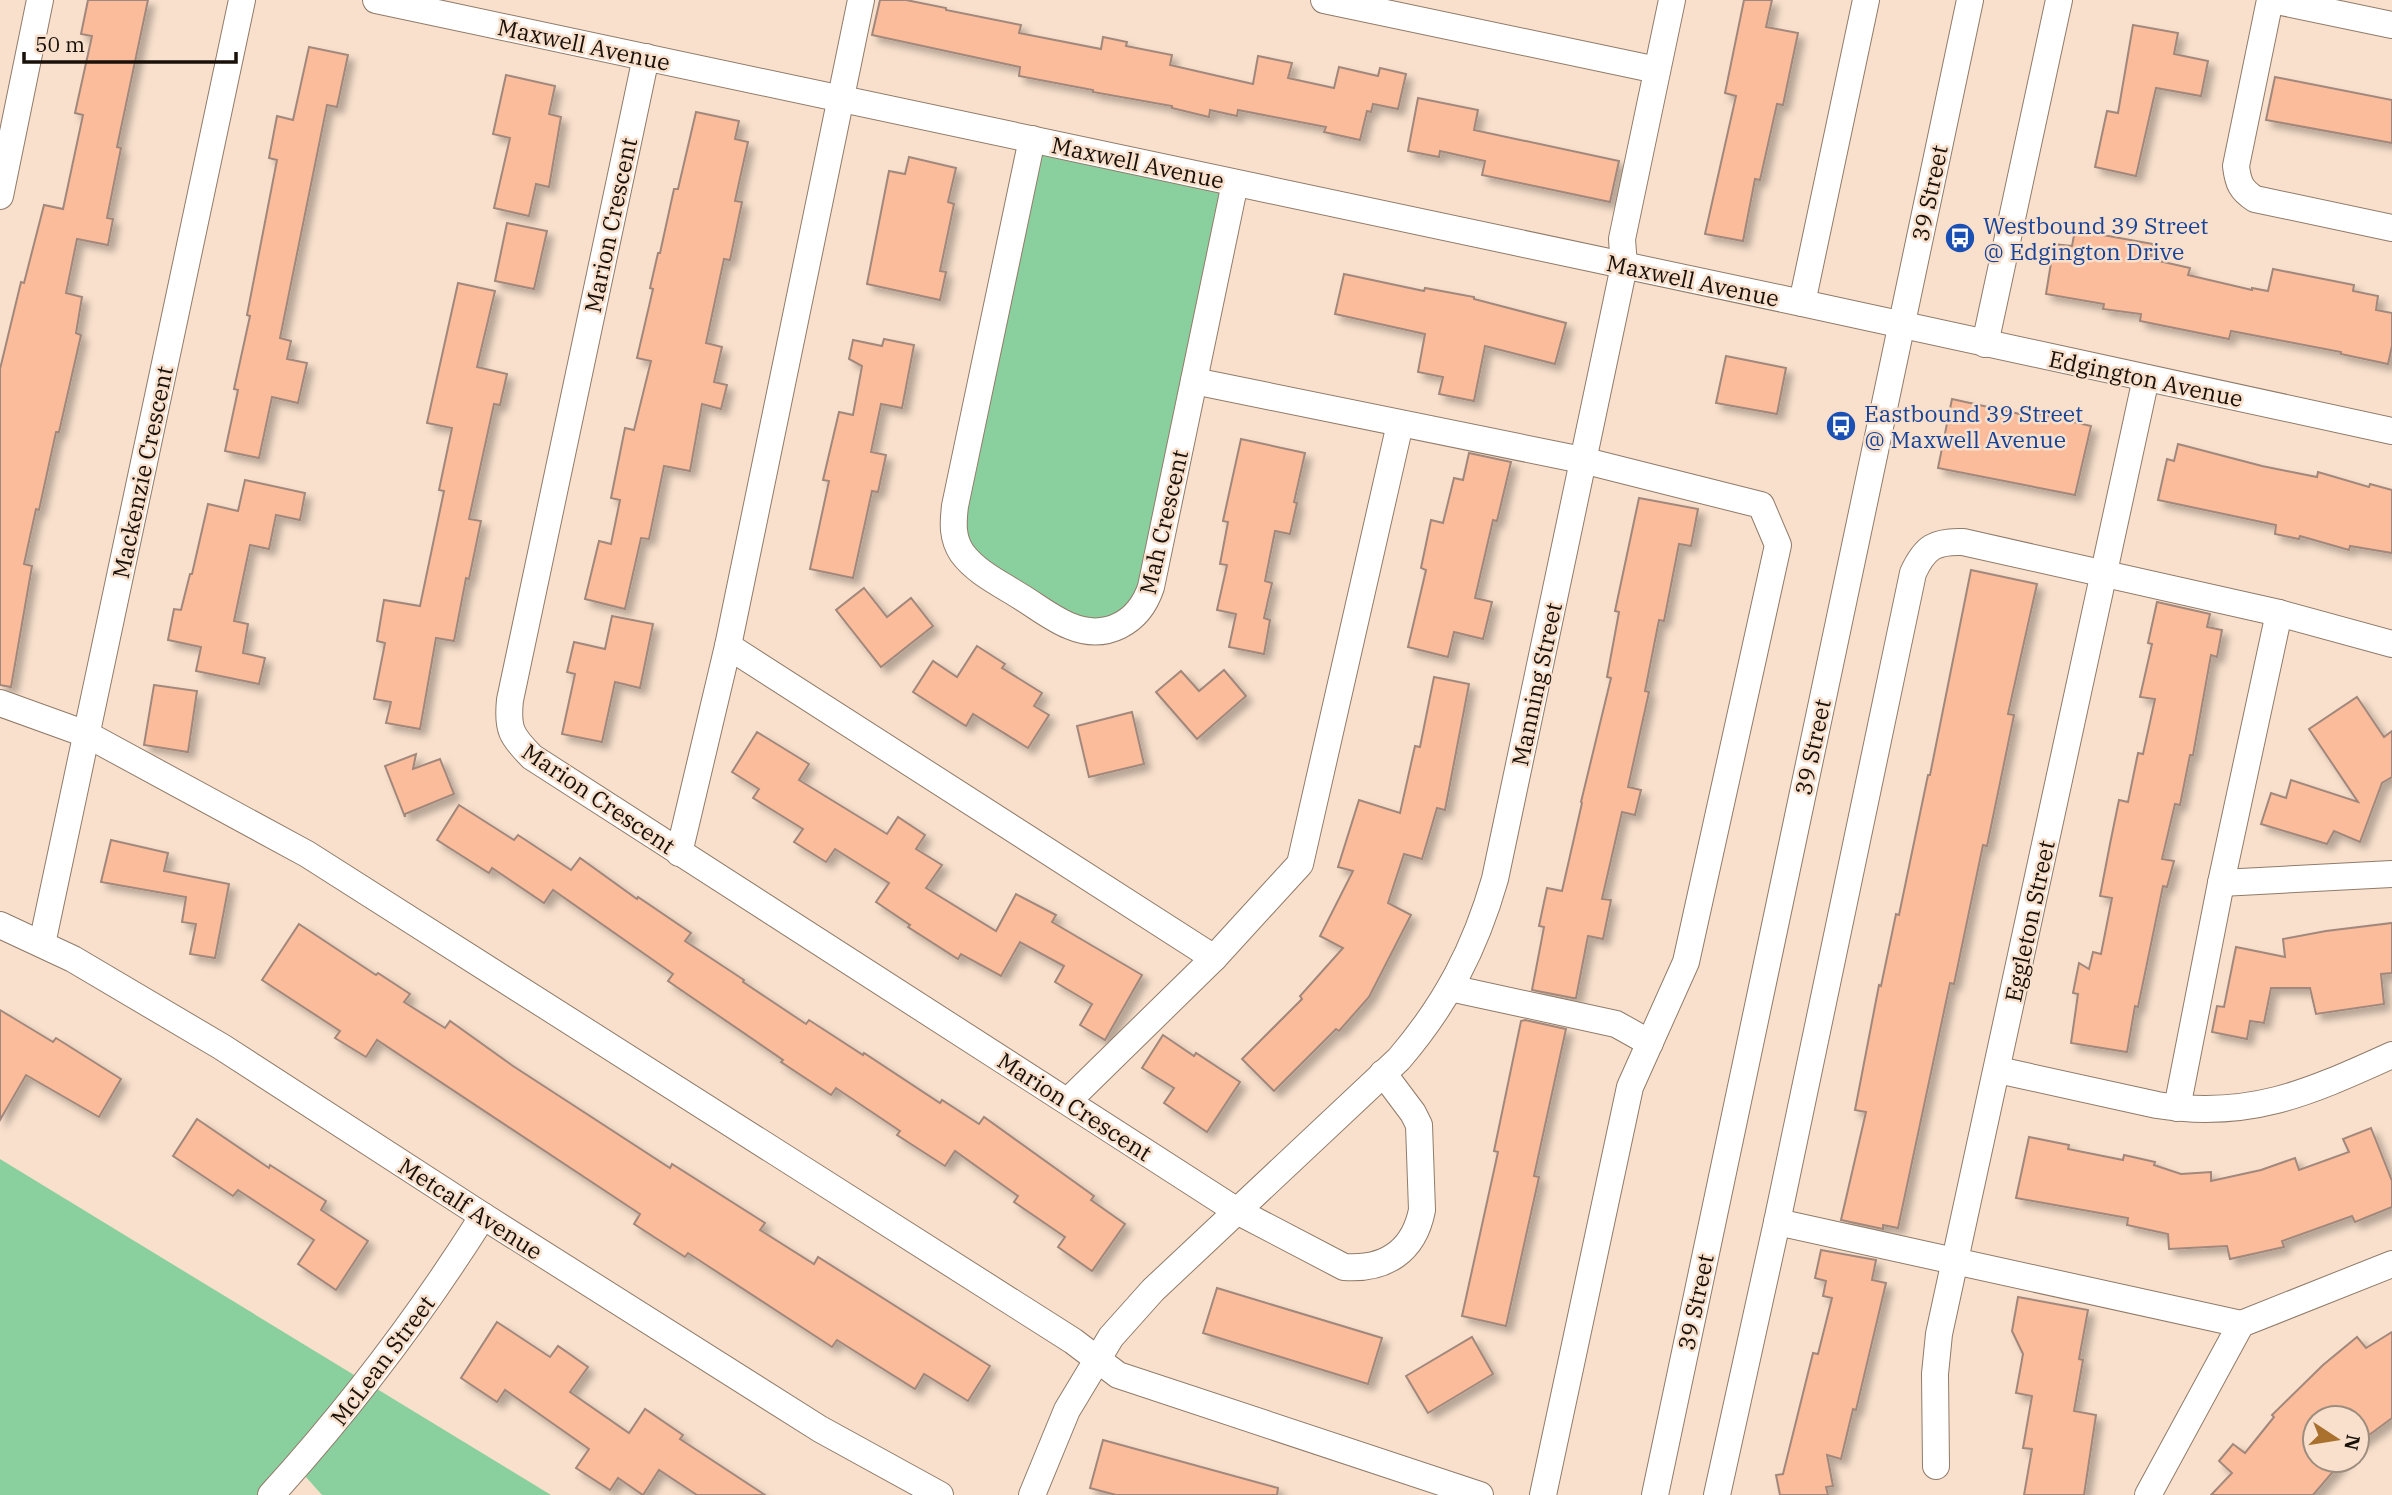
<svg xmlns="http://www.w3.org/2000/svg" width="2392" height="1495" viewBox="0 0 2392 1495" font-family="'IBM Plex Serif',serif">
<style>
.green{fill:#8ad09e}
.building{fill:#fabc9b;stroke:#a2887b;stroke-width:2;filter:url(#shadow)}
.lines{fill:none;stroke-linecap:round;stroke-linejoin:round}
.minor-casing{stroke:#907b69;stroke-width:28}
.minor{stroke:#fff;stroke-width:26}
.labels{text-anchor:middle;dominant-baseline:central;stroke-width:5;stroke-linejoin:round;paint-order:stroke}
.street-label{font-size:23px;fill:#181009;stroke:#f8e0cc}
.transit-label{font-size:23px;fill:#164399;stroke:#f8e0cc;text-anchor:start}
</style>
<defs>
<filter id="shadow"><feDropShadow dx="6" dy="6" stdDeviation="3.5" flood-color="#0004"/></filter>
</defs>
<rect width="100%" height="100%" fill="#f8e0cc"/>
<g class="green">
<polygon points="1032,139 1235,183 1151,587 1101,631 983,574 955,506"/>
<polygon points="0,1159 551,1495 322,1495 297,1467 271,1495 0,1495"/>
</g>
<g class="building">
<polygon points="88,0 148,0 117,147 121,148 107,218 113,219 108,245 77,239 66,293 82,297 76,333 81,335 59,432 56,432 39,510 36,509 24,564 32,566 11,687 0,685 0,369 21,282 24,283 44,205 63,209 83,115 75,113 92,36 81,34"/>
<polygon points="880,0 906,0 946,8 946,10 1021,25 1019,33 1101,49 1103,37 1127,42 1126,46 1172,55 1170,65 1253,84 1258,56 1292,63 1288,78 1334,88 1339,67 1378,76 1380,68 1406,74 1398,109 1373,104 1371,112 1367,111 1360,140 1324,132 1326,127 1238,110 1237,116 1210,110 1209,117 1172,108 1172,106 1093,92 1093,90 1019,76 1020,67 872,35"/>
<polygon points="1744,0 1772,0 1766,27 1798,33 1783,105 1777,104 1760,180 1755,179 1743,241 1705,234 1736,96 1725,93"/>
<polygon points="2133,25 2178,33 2174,54 2208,61 2201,96 2156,88 2136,176 2095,167 2107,111 2118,113"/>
<polygon points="309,47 348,55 337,107 327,105 280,338 291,341 287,359 307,363 298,403 272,397 259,458 225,451 238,390 234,389 250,316 247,315 277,160 269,158 277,116 293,120"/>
<polygon points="506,75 555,86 549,114 561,117 549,187 536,184 529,216 494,208 510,138 493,134"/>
<polygon points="2275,77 2392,100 2392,143 2266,120"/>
<polygon points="1418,98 1478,110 1474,130 1619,161 1610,202 1482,175 1485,161 1440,151 1439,157 1408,151"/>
<polygon points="696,112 739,121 735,139 748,142 735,201 742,202 730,260 724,259 706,343 722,347 714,382 727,385 721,409 702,404 690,471 664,466 649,539 641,538 625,609 585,599 599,541 611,544 620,500 611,498 625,428 634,430 651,361 637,358 653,289 650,288 658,253 660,253 674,189 678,189"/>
<polygon points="909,157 956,168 948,202 954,204 940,271 946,272 940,300 867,284 889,171 905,174"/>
<polygon points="507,223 547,231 534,289 495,281"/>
<polygon points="2075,230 2153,244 2150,259 2190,268 2188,275 2252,290 2252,288 2268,291 2273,269 2354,285 2353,291 2378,296 2376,310 2392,313 2392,346 2388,364 2341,354 2341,352 2231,331 2229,339 2140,321 2141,314 2103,309 2104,304 2046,294 2054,244 2072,246"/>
<polygon points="1344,274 1424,291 1425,288 1474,297 1474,299 1566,323 1555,364 1485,346 1474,401 1439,394 1443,377 1418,372 1425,334 1335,314"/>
<polygon points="458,283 495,291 477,367 507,374 500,405 494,404 469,519 481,521 469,579 466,578 454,641 436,638 420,729 386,723 391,702 374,699 385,643 377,641 384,600 420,606 444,491 439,490 452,428 427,423"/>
<polygon points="884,339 914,345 902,408 881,404 871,452 886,455 878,492 872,491 853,578 810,569 829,481 823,480 839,412 853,415 862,366 849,359 853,340 882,346"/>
<polygon points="1726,356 1786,368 1777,414 1716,403"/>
<polygon points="1952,399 2029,416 2030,412 2091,426 2075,495 1938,468"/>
<polygon points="1241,439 1305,453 1294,502 1297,503 1290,534 1275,531 1265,581 1272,583 1264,618 1270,620 1264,654 1229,647 1236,614 1217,610 1227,565 1220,564 1228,522 1223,521"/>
<polygon points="2178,444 2262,466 2317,477 2318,472 2369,487 2370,484 2392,490 2392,553 2350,546 2349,550 2300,536 2299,539 2275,534 2276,525 2158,500 2167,459 2174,461"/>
<polygon points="1469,453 1511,462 1497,521 1493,520 1475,598 1492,602 1483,639 1454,632 1448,657 1408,647 1426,570 1421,568 1431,520 1443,523 1454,478 1463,480"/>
<polygon points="245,480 305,493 300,520 276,515 269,549 250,545 234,621 248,624 243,653 265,658 259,684 196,671 201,647 168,640 174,609 181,610 190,574 192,574 208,504 238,511"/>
<polygon points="1639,498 1698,509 1691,546 1679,544 1664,621 1659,620 1645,691 1649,692 1628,787 1641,790 1635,815 1622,812 1602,899 1611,900 1603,939 1588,936 1576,998 1573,998 1532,990 1544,927 1539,926 1547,888 1562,891 1582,803 1581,802 1611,678 1607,677 1619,612 1615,611"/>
<polygon points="1971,570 2037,584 2008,714 2014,715 1987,846 1983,845 1954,984 1950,983 1898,1228 1883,1225 1883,1229 1841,1220 1866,1112 1855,1110 1879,985 1881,986 1896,914 1899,915 1928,775 1930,775"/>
<polygon points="864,588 887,617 911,598 933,626 881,667 836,610"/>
<polygon points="2157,602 2210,614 2207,627 2222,630 2217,657 2211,655 2193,755 2190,755 2180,805 2175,804 2162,859 2174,861 2167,887 2163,886 2138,1007 2135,1006 2127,1052 2071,1043 2078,994 2073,993 2079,963 2089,969 2093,952 2101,954 2112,898 2100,896 2110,844 2119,800 2128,802 2138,753 2143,754 2155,699 2140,697 2152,644 2148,643"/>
<polygon points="612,616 653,624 640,688 615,682 602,742 562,734 575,674 567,672 574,642 605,649"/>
<polygon points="977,646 1005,664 1002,668 1042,693 1034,706 1049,715 1028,748 973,714 966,726 913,692 933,661 957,677"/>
<polygon points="1224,670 1246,696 1197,739 1156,692 1181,671 1199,691"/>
<polygon points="1434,677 1469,684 1445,810 1437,808 1422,859 1404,854 1388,903 1411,915 1369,997 1339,1031 1336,1029 1274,1091 1242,1059 1302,999 1300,996 1343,948 1320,936 1353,871 1338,867 1359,800 1400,813 1415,746 1420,747"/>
<polygon points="154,685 197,691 188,752 144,745"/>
<polygon points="2357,697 2384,737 2392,731 2392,777 2382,783 2360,842 2334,831 2327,844 2261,824 2271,793 2286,798 2291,780 2358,802 2309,729"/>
<polygon points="1132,712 1144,764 1089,777 1077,726"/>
<polygon points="757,732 809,764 799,780 887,834 898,817 925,835 916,849 942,865 926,888 996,931 1016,894 1056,915 1052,922 1142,975 1105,1040 1080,1025 1092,1004 1055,982 1064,966 1020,942 1001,976 961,954 958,959 908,927 910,925 876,902 889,883 835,849 826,862 794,842 803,829 753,798 759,789 732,772"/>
<polygon points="416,754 413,769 440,759 454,794 405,814 405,817 385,766"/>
<polygon points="459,805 514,840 518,835 571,870 580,858 637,899 638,897 691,933 685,941 744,980 743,982 806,1024 809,1020 863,1055 864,1053 940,1103 942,1100 979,1124 984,1117 1094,1196 1091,1200 1125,1224 1092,1271 1058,1247 1065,1237 1014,1202 1018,1196 955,1151 945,1166 897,1135 900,1131 836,1088 831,1095 781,1062 783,1060 668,981 673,974 553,890 544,903 492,868 489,873 437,840"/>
<polygon points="111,840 168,853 164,871 229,884 215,958 190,954 196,924 182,922 186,897 101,882"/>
<polygon points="2392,923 2392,973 2381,974 2384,1004 2316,1014 2310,988 2271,988 2264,1023 2250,1021 2247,1039 2212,1032 2217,1006 2224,1007 2236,947 2285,957 2283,939 2326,931"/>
<polygon points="299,924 376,975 378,973 410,994 404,1002 445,1028 450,1021 513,1066 670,1168 672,1164 765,1223 760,1230 814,1264 818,1257 990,1366 968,1401 924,1374 915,1389 837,1340 832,1347 688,1253 685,1257 634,1224 640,1214 377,1040 366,1057 335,1038 340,1031 262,980"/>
<polygon points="0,1010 53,1042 56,1038 121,1079 99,1117 26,1075 0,1120"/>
<polygon points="1525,1020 1566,1029 1534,1176 1539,1177 1506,1326 1462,1316 1498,1152 1494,1151 1521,1021"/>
<polygon points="1163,1035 1194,1056 1196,1053 1240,1082 1207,1132 1164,1103 1174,1088 1142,1068"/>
<polygon points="197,1119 269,1168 270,1165 326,1201 321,1210 368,1241 336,1290 298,1264 314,1240 238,1190 233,1196 173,1156"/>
<polygon points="2371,1128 2392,1181 2392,1207 2355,1222 2352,1216 2282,1241 2284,1247 2230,1259 2227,1246 2169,1249 2168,1234 2127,1225 2128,1218 2016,1198 2029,1137 2069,1145 2068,1149 2123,1160 2124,1155 2155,1162 2154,1165 2181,1174 2211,1172 2211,1181 2261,1170 2295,1158 2299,1170 2349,1152 2343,1139"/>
<polygon points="1821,1250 1876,1260 1872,1280 1886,1283 1856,1410 1853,1409 1841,1459 1827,1455 1833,1486 1826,1487 1828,1495 1780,1495 1776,1475 1783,1474 1813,1353 1818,1354 1832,1298 1823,1296 1826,1281 1815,1278"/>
<polygon points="1217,1288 1382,1338 1368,1384 1203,1333"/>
<polygon points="2018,1297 2088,1310 2079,1359 2083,1360 2074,1411 2096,1415 2084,1495 2024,1495 2032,1449 2023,1448 2032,1396 2016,1393 2023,1354 2012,1331"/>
<polygon points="497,1322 550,1357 558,1346 588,1367 570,1392 629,1433 645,1409 683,1435 680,1439 765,1495 697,1495 659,1470 643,1495 618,1478 610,1490 576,1468 589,1449 505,1390 497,1402 461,1378"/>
<polygon points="2392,1332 2392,1418 2357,1444 2357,1418 2315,1418 2315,1460 2343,1460 2313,1495 2211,1495 2232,1473 2219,1461 2233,1444 2245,1453 2274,1417 2272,1415 2323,1365 2357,1337 2366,1348"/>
<polygon points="1472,1337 1493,1374 1428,1413 1406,1376"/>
<polygon points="1103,1440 1278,1488 1277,1495 1116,1495 1090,1488"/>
</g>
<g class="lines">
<g class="minor-casing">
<g id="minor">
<polyline points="376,0 1802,303 2392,431"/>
<polyline points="1324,0 1657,70"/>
<path d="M2270,0l-34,166c2,17 5,24 19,33l137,29"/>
<polyline points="2272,0 2392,25"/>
<path d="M646,57l-136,643c-3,29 1,36 22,57l705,454 107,56c42,3 70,-16 78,-57l-3,-85 -6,-12 -30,-40"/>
<path d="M1032,139l-77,367c-2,17 -3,32 7,47 14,19 37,30 56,42 17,10 34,24 52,31 36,15 69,-3 81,-39l84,-404"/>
<polyline points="0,196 40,0"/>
<polyline points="1802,303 1866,0"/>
<polyline points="1985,344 2059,0"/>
<polyline points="1194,381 1582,460 1761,505 1778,545 1686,962 1630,1087 1543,1495"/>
<polyline points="728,646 1214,958"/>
<polyline points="0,703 86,734 307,854 1073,1341 1118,1375 1480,1495"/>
<polyline points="679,853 728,646 861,0"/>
<polyline points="2221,883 2392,874"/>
<polyline points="0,925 73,959 222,1047 483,1216 820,1429 940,1495"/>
<polyline points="42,944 242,0"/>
<polyline points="1450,988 1616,1024 1650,1043"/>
<path d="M1998,1070l159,35c93,15 153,-13 235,-50"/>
<polyline points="1068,1101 1214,958 1300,864 1400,424"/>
<polyline points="2177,1108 2221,883 2279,613"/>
<polyline points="1777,1222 2241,1324"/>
<polyline points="1936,1466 1935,1374 1939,1334 2146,378"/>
<path d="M271,1495c79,-87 149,-179 212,-279"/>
<path d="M1032,1495l35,-85 44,-73 42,-47 246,-231c47,-55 76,-110 96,-180l129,-613 -2,-27 50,-239"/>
<polyline points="1655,1495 1970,0"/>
<path d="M1717,1495l60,-273 136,-649c12,-26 22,-32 50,-31l316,71 113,31"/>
<polyline points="2148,1495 2241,1324 2392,1264"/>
</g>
</g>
<use href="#minor" class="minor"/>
</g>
<defs>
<g id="bus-disc" transform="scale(1.575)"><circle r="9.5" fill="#1a4fb4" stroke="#f8e0cc"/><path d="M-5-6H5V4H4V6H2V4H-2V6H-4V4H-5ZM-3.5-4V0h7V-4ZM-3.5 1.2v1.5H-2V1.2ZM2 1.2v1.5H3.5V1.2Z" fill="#fff"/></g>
</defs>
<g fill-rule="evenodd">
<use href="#bus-disc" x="1960" y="238"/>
<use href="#bus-disc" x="1841" y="426"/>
</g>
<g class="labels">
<g class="street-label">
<text transform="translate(584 44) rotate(12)">Maxwell Avenue</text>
<text transform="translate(1138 162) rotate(12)">Maxwell Avenue</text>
<text transform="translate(1929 193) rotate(-78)">39 Street</text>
<text transform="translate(610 225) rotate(-78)">Marion Crescent</text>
<text transform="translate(1693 280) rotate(12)">Maxwell Avenue</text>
<text transform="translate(2146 378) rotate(12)">Edgington Avenue</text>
<text transform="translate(142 472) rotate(-78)">Mackenzie Crescent</text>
<text transform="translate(1163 522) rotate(-77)">Mah Crescent</text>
<text transform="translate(1536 684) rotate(-78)">Manning Street</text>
<text transform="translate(1812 747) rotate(-78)">39 Street</text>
<text transform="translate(599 798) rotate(34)">Marion Crescent</text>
<text transform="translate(2029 921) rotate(-78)">Eggleton Street</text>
<text transform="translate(1075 1106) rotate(33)">Marion Crescent</text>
<text transform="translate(471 1208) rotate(33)">Metcalf Avenue</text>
<text transform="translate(1695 1302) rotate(-78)">39 Street</text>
<text transform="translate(382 1360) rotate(-53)">McLean Street</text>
</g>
<g class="transit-label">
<text x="1983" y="225">Westbound 39 Street<tspan x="1983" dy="26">@ Edgington Drive</tspan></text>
<text x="1864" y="413">Eastbound 39 Street<tspan x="1864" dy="26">@ Maxwell Avenue</tspan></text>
</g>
</g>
<g transform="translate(2336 1439) rotate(102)"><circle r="33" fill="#f8e0cc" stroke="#9e8d7e" stroke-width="2"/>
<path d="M0-5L12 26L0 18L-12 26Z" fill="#a9702e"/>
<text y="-10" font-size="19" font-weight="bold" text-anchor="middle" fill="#181009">N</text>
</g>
<path d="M24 52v10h212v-10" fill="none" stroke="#181009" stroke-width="3.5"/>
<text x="35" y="52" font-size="21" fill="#181009" stroke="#f8e0cc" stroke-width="5" paint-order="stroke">50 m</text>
</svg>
